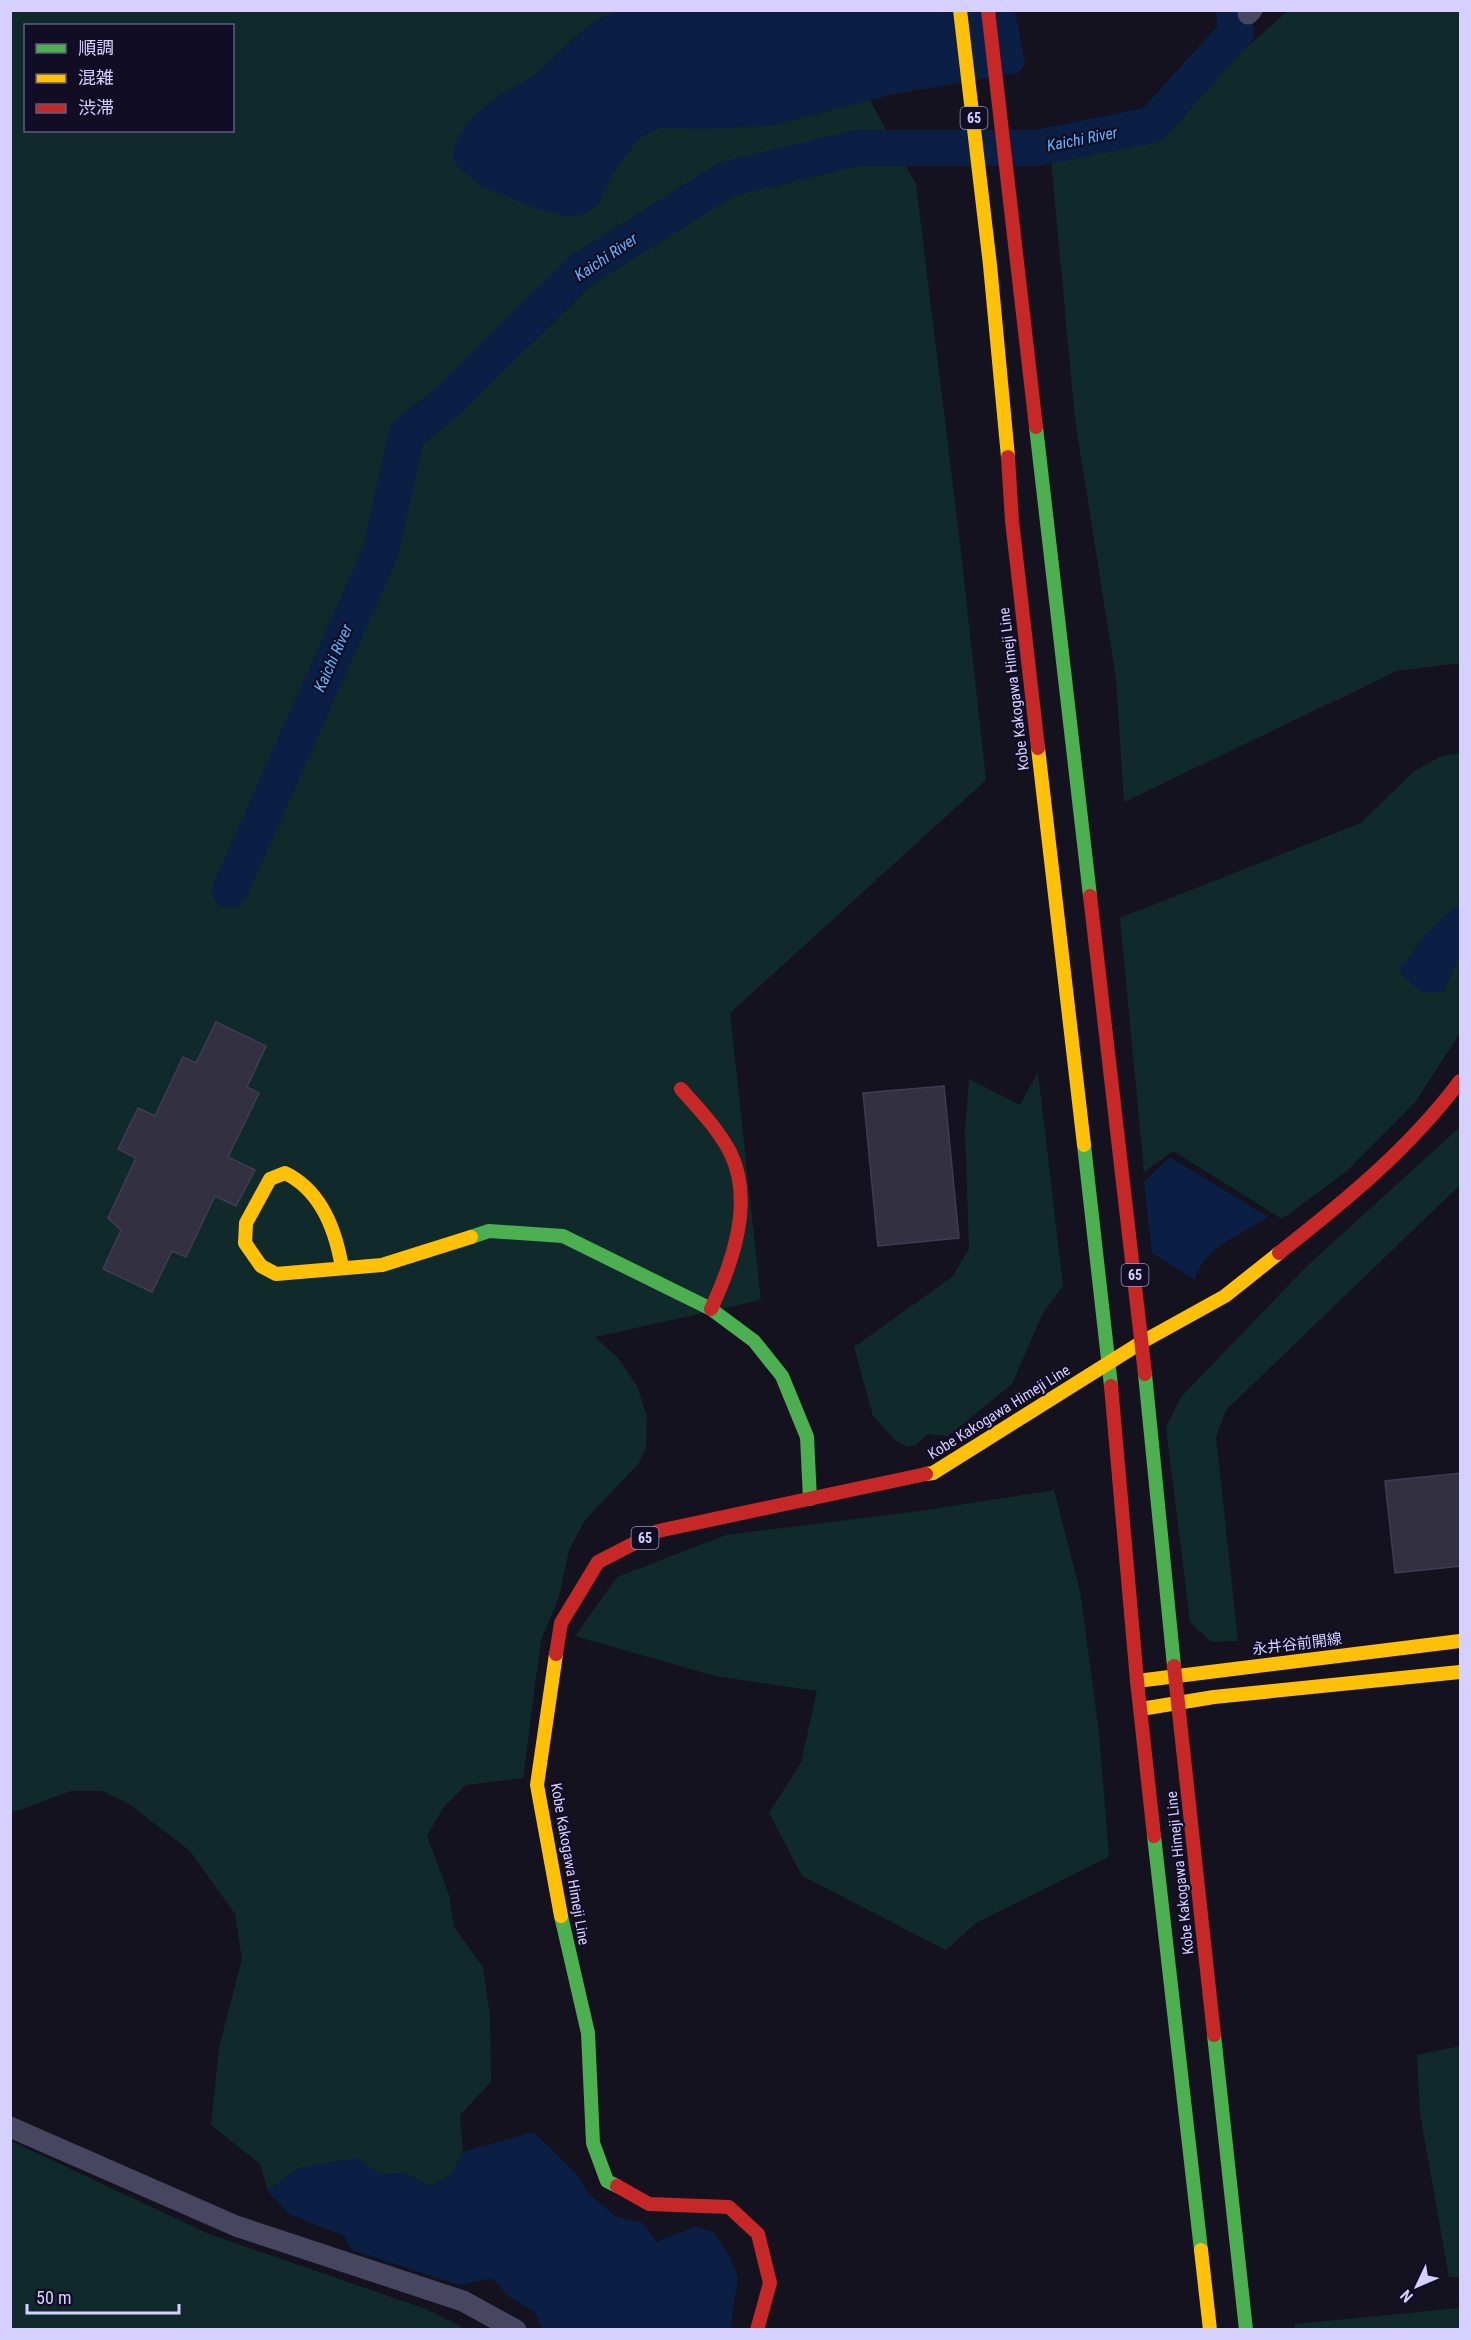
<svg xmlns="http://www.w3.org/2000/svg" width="1471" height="2340" viewBox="0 0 1471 2340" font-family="'Roboto Condensed','Noto Sans JP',sans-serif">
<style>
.green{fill:#102a2b;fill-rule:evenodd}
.water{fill:#0a1f43}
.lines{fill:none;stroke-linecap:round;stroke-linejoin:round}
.river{stroke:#0a1f43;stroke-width:36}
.building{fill:#323041;stroke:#403c53;stroke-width:1.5}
.street{stroke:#474660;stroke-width:21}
.fast{stroke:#4caf50;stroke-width:14}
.slow{stroke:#ffc107;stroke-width:14}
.jam{stroke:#c62828;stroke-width:14}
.labels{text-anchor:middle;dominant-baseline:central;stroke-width:4.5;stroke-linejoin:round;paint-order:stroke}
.shield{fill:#110d24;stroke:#9a96bd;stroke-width:1.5}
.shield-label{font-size:14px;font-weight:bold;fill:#d5d0ff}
.street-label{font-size:15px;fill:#d5d0ff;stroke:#110d24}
.water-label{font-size:16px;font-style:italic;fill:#5eb5ff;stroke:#110d24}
</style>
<rect width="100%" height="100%" fill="#14121f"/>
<g class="green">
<polygon points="1289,10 1460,11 1460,663 1397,671 1124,802 1116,679 1075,419 1051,160 1193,94"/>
<path d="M10,11h811l95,173 45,368 25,228 -256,233 31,287 -166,37 23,21 19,28 10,31 -1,31 -7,15 -54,57 -16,30 -10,47 -18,43 -18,138 -57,7 -23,23 -16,28 22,59 5,32 29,40 7,50 1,65 -31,33 3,37 -11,22 -21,12 -27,-13 -23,2 -83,-7 -30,23 -8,-27 -49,-39 8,-77 23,-89 -7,-45 -45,-63 -61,-47 -27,-13h-31l-60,22zM26,26h206v104h-206z"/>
<polygon points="1460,753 1460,904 1429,930 1443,992 1460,955 1460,1033 1416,1101 1347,1171 1282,1219 1173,1151 1144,1172 1120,918 1361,823 1413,772 1439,757"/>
<polygon points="1038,1072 1063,1286 1043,1313 1012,1384 948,1436 928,1434 916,1445 908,1447 895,1440 873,1416 854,1347 952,1277 969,1249 965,1132 969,1079 1020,1105"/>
<polygon points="1460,1127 1460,1185 1226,1410 1216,1437 1238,1641 1211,1642 1190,1622 1166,1427 1181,1397 1307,1266"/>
<polygon points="1054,1490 1080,1591 1099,1733 1109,1857 976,1923 946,1950 802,1876 769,1813 801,1763 817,1691 715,1676 575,1636 617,1577 726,1535 920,1511"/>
<polygon points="1460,2046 1460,2277 1449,2277 1420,2114 1417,2055"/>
<polygon points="11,2141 209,2234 426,2309 466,2329 11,2329"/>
<polygon points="1460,2308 1460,2329 1295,2329 1295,2324"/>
</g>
<g class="water">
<path d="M618,11h397l10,53 -7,9 -124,21 -124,32 -63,3 -47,-1 -22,11 -27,37 -13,29 -14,9 -15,2 -32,-7 -54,-22 -23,-18 -8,-12c7,-35 34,-54 62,-70 8,-5 17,-9 24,-15 26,-22 46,-51 80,-61z"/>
<polygon points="1460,904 1460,955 1443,992 1422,993 1398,971 1429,930"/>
<path d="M1170,1157l98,60c-25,17 -65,30 -73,63l-43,-27 -8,-71z"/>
<polygon points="533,2132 575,2172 589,2194 615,2216 643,2223 656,2242 695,2227 714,2232 730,2257 738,2277 730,2329 543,2329 534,2312 508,2296 492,2278 459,2285 352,2250 344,2236 289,2214 268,2191 298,2168 357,2158 381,2175 404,2173 431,2186 452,2174 463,2152"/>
</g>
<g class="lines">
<polyline class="river" points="230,890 380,553 407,434 448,401 580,271 727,179 857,148 1037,148 1152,125 1236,32 1234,10"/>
</g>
<g class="building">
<polygon points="216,1022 266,1046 247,1087 259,1093 228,1157 255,1170 236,1206 215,1196 186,1257 172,1251 152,1292 103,1269 121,1230 108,1218 136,1158 118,1149 138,1108 155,1116 183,1057 196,1063"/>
<polygon points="944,1086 959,1238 878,1246 863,1093"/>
<polygon points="1461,1473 1461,1566 1395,1573 1385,1481"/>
</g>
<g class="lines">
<g class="street">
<polyline points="1248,14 1252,10"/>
<polyline points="10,2127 236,2226 463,2301 516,2330"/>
</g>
<g class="fast">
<polyline points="1036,427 1090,896"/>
<polyline points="1084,1145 1111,1386"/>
<polyline points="471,1237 489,1231 563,1236 711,1309 754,1341 782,1376 807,1437 810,1499"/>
<polyline points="1145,1374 1174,1666"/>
<polyline points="1154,1836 1201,2250"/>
<polyline points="561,1916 588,2033 593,2143 607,2181 617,2186"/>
<polyline points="1214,2035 1246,2330"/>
</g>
<g class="slow">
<polyline points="960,10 990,265 1008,457"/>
<polyline points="1038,748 1084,1145"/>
<path d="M342,1268c-6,-37 -20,-77 -57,-95l-15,6 -24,44 -1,20 16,23 15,8 106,-9 89,-28"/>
<polyline points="926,1474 933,1473 1142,1342 1225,1296 1279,1253"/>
<polyline points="556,1654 537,1785 561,1916"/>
<polyline points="1137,1681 1460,1641"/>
<polyline points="1141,1709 1214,1697 1460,1672"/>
<polyline points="1201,2250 1210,2330"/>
</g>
<g class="jam">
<polyline points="988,10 1036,427"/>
<polyline points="1008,457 1012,521 1038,748"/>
<polyline points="1090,896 1145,1374"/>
<path d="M681,1089c18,20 38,41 50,65 23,49 1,110 -20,155"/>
<path d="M1279,1253c66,-52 130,-104 181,-172"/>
<polyline points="1111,1386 1137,1681 1154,1836"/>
<polyline points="556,1654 561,1623 598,1562 658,1531 926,1474"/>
<polyline points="1174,1666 1214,2035"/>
<polyline points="617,2186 649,2204 729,2207 758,2234 770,2283 757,2330"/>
</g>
</g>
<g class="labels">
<g class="shield">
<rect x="960.5" y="107" width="27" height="22" rx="4.5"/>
<rect x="1121.5" y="1264" width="27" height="22" rx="4.5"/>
<rect x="631.5" y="1527" width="27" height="22" rx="4.5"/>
</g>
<g class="shield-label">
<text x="974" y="118">65</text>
<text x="1135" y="1275">65</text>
<text x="645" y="1538">65</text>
</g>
<g class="street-label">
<text transform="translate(1014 689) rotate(-97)">Kobe Kakogawa Himeji Line</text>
<text transform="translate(999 1412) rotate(-32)">Kobe Kakogawa Himeji Line</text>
<text transform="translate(1297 1644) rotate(-7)">永井谷前開線</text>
<text transform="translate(570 1864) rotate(80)">Kobe Kakogawa Himeji Line</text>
<text transform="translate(1180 1873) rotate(-96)">Kobe Kakogawa Himeji Line</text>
</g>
<g class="water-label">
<text transform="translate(1082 139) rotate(-11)">Kaichi River</text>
<text transform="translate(606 257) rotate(-34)">Kaichi River</text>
<text transform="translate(333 658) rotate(-66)">Kaichi River</text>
</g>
</g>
<rect width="1471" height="2340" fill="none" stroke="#d5d0ff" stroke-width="24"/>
<rect x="24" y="24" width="210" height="108" fill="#110d24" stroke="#5f5b7c" stroke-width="1.5"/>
<rect x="36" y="44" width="30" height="9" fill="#4caf50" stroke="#5f5b7c" stroke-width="1.5"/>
<text x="78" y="54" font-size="18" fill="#d5d0ff">順調</text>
<rect x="36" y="74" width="30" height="9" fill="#ffc107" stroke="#5f5b7c" stroke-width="1.5"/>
<text x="78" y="84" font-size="18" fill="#d5d0ff">混雑</text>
<rect x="36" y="104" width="30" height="9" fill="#c62828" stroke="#5f5b7c" stroke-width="1.5"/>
<text x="78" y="114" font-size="18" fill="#d5d0ff">渋滞</text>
<g transform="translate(1417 2286) rotate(226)" stroke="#110d24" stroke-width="4.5" paint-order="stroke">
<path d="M0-4.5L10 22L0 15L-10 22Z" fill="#d5d0ff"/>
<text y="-9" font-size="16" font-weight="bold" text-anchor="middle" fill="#d5d0ff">N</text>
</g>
<path d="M27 2304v9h152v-9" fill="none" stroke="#d5d0ff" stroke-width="3"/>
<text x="36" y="2304" font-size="18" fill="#d5d0ff" stroke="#110d24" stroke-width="4.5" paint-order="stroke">50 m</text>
</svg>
